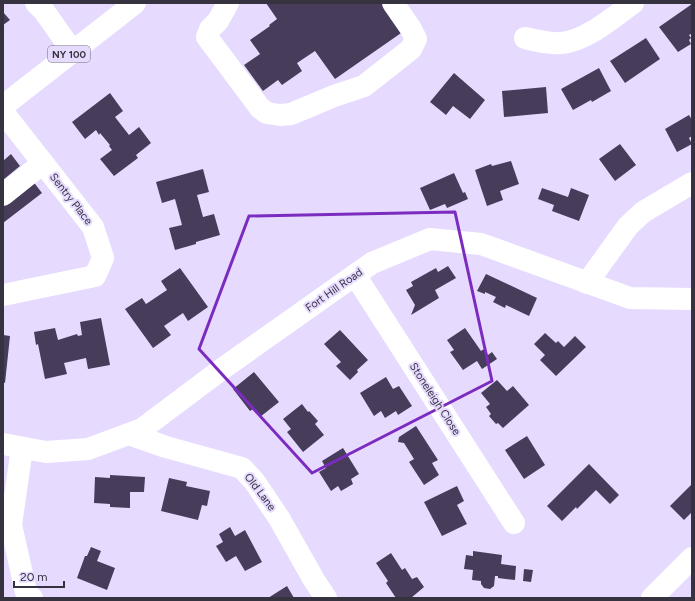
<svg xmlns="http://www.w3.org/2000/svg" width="695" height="601" viewBox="0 0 695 601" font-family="Figtree,sans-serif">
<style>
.building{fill:#473d5a}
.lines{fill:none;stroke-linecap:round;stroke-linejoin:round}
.minor{stroke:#fff;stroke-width:22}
.major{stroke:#fff;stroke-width:22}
.marked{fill:none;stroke:#7b2cbf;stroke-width:3;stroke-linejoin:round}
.labels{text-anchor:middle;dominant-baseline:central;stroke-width:4;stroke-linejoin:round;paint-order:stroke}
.shield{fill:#e6dbff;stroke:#6c6579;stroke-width:1}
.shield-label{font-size:10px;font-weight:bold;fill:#373240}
.street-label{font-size:11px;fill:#373240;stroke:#e6dbff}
</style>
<rect width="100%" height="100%" fill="#e6dbff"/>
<g class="building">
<polygon points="266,3 385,3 404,31 335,79 315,51 297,63 302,71 282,85 278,80 263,91 244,65 260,54 250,40 270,26 269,25 277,19"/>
<polygon points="692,4 692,36 691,34 689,35 691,38 689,40 691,44 678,52 659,27"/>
<polygon points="3,12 10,20 3,25"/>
<polygon points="646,38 660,59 625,83 610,61"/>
<polygon points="599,68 611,91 592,102 591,100 573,110 561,89"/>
<polygon points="454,73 485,100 470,119 453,106 446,115 430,102"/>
<polygon points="546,87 548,113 504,117 502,91"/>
<polygon points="110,93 123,111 115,117 129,135 139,127 151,143 136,155 138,158 114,176 100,159 112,150 109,146 110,145 100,133 99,135 96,130 85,139 72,122"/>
<polygon points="689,115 692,120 692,136 689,138 692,144 677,152 665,129"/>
<polygon points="620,144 636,165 615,181 599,159"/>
<polygon points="11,154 20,166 3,180 3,161"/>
<polygon points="511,161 519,184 500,191 503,200 487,206 475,170 491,164 492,166"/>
<polygon points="203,169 209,192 197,195 203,217 214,214 220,235 196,242 196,244 175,250 169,228 182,225 175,199 162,203 156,182"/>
<polygon points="454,173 463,193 465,192 468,199 447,208 445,204 430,210 420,188"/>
<polygon points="32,180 42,193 3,223 3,203"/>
<polygon points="542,188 568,197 571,188 589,195 579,221 552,211 554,205 538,199"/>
<polygon points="448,266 456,278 435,290 439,298 411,315 415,305 406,290 413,286 411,282 436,268 438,272"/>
<polygon points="180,268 208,307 188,321 183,313 164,326 171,335 153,348 125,309 142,298 146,304 167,290 161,281"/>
<polygon points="486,274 537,298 529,316 506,305 505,308 493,302 496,297 485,292 485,294 477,291"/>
<polygon points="101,318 110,365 88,369 86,358 64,363 67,374 45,379 38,344 36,345 34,332 55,328 58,340 77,334 78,336 82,335 80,322"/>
<polygon points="465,328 481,351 484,349 488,355 492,352 497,359 482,369 477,361 463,370 450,352 454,350 447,340"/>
<polygon points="340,330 368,360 357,370 358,372 350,380 336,366 341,362 324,344"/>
<polygon points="545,333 556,343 558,341 564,347 575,336 586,347 556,376 540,360 545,355 534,344"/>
<polygon points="3,335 10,336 5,383 3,382"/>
<polygon points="254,372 279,402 260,417 253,409 250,411 233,389"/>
<polygon points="386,377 393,389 399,386 412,406 398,415 396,411 385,418 381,411 374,416 360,393"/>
<polygon points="497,380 507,391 513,386 529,405 503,428 498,423 496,424 489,416 491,414 486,407 490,404 481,393"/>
<polygon points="302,404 308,412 309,411 318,421 315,424 324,435 303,452 287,432 291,429 283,419"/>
<polygon points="416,426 438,460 432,463 439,475 424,485 409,462 414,459 404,443 398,442 399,437"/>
<polygon points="527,436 545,465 524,479 505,450"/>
<polygon points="343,448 359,474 351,479 353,484 341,491 338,486 331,491 319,472 326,468 322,461"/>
<polygon points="589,464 619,495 610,504 596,490 577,509 576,507 562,521 547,506"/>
<polygon points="110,475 145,477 144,492 130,492 130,508 110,507 110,504 94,503 95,477 110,478"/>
<polygon points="169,478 187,482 186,486 210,491 207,506 202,505 198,520 161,511"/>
<polygon points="692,484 692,512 684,520 670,506"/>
<polygon points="457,486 464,501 457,505 467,524 442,536 424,502"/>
<polygon points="230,527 235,536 245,530 262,562 245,571 236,556 226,562 216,546 223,542 219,534"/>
<polygon points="91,547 101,551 97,561 115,568 107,590 77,578 85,556 87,556"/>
<polygon points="473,551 502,555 501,564 516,566 515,580 498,578 498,576 495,576 494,586 490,589 484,588 481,584 481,581 472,580 473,570 464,569 466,555 473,556"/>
<polygon points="391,553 402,570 405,568 412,579 417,577 424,587 411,598 396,598 386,583 388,581 376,563"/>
<polygon points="524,569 533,570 531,582 523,581"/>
<polygon points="287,586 294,598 268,598"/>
</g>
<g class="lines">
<g class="minor">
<polyline points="36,3 44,11 73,52"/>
<polyline points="228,3 218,21 210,29 207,37 260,108 267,113 280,115 291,114 334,96 364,86 411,49 416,39 411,29 393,3"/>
<path d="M525,38c12,3 24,6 36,5 25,-2 53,-26 72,-40"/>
<polyline points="3,112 93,227 103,258 95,276 3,295"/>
<polyline points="3,195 43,163"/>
<polyline points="355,275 514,523"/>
<polyline points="587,283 628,226 643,212 692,183"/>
<polyline points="129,434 166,447 242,468 254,481 279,518 314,580 326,598"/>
<polyline points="3,444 46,452 88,449 142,429 222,369 372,263 430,239 481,244 630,298 692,299"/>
<polyline points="22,448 11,525 26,592 32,598"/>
<polyline points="652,598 692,558"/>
</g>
<polyline class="major" points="3,106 135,3"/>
</g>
<path class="marked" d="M455,212l37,169 -180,92 -113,-124 50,-133z"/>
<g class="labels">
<rect class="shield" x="48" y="46" width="42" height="16" rx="3"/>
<g class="shield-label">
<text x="69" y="54">NY 100</text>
</g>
<g class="street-label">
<text transform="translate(71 199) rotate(52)">Sentry Place</text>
<text transform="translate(334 290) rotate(-35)">Fort Hill Road</text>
<text transform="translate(435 399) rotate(57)">Stoneleigh Close</text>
<text transform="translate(260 492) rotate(53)">Old Lane</text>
</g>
</g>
<rect width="695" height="601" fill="none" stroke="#373240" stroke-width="8"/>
<path d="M14 581v6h50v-6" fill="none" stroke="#373240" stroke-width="2"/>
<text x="20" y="581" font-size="12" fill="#373240" stroke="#e6dbff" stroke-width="3" paint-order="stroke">20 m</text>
</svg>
